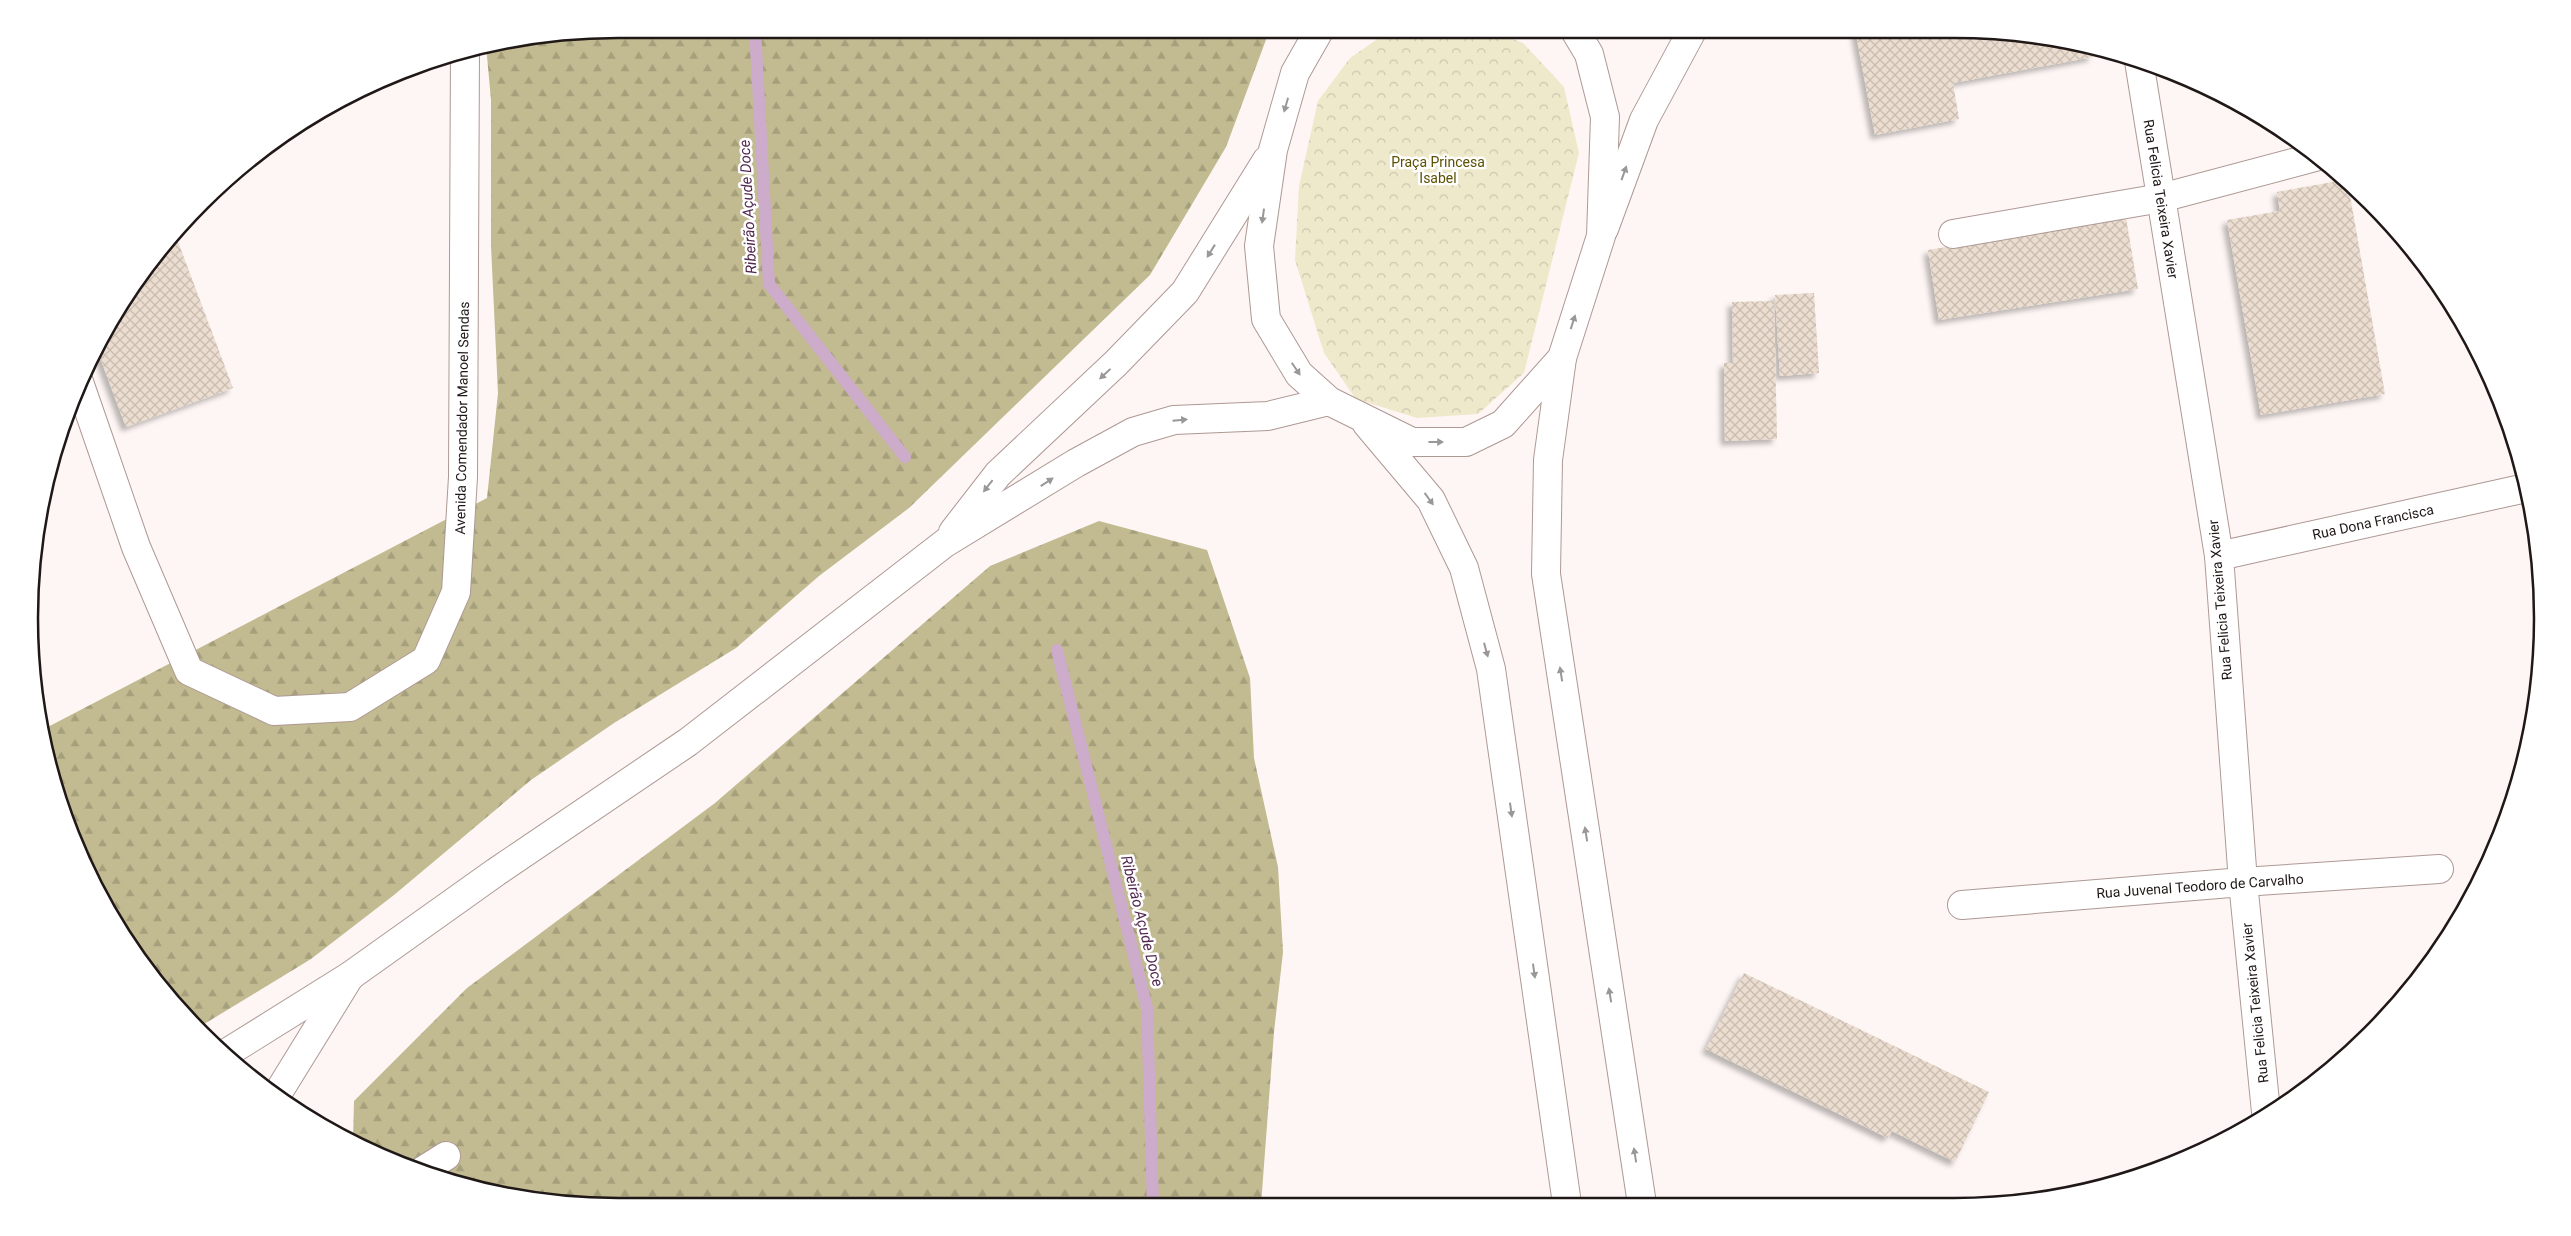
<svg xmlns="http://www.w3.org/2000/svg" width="2571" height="1236" viewBox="0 0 2571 1236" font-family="Roboto,sans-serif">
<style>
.forest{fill:url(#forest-firs)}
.park{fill:url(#park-crowns)}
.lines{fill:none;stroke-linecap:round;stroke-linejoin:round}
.stream{stroke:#cdabca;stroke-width:12}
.building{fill:url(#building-cross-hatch);filter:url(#shadow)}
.minor-casing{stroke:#ad9994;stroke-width:30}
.major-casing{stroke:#ad9994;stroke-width:30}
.highway-casing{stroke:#ad9994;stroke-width:30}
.minor{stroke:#fff;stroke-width:28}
.major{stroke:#fff;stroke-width:28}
.highway{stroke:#fff;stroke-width:28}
.oneway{fill:#9a9797}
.labels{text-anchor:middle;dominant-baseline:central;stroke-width:5;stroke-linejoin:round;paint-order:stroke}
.park-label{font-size:14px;fill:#5c5003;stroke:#fff}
.street-label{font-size:14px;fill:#1f1817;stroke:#fff}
.water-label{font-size:15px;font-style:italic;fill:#51264f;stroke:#fff}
.rim{fill:none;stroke:#1f1817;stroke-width:2.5}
</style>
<defs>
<pattern id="forest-firs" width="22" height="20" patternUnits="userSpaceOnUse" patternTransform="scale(1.25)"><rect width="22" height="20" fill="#c2ba90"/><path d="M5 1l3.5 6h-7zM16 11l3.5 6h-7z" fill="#a69f7b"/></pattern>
<pattern id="park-crowns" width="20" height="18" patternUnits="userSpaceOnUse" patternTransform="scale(1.25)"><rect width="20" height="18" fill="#eee9cb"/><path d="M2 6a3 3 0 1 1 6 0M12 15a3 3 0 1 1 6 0" fill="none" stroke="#ccc7ae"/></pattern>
<pattern id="building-cross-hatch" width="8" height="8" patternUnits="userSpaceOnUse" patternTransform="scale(1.25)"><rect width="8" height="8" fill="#ebddcf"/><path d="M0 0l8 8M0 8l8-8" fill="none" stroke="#c9bdb1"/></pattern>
<filter id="shadow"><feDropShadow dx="-4.5" dy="4.5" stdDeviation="2.5" flood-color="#0004"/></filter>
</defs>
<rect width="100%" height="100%" fill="#fef6f4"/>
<g class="forest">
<polygon points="618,29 1270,29 1226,147 1150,275 909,508 819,576 736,648 614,723 531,780 394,895 311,959 196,1029 150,976 90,879 60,807 42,730 487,498 498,393 491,246 491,100 486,45 503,40"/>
<polygon points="1099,521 1207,550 1250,678 1254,758 1278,867 1283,952 1274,1032 1261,1205 618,1207 503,1196 392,1162 353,1141 354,1101 467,988 715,803 990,566"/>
</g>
<polygon class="park" points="1392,29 1489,29 1523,43 1564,87 1579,153 1524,373 1478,414 1417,418 1356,399 1324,353 1295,260 1299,186 1318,101 1350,58"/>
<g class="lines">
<g class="stream">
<polyline points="755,29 769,284 905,457"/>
<polyline points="1057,650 1147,1008 1153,1205"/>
</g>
</g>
<g class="building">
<polygon points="1855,29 1953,29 2068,40 2091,47 2093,57 1953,83 1959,119 1875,135"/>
<polygon points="2344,180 2348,184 2385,394 2261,415 2227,220 2280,211 2277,192"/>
<polygon points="2126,218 2138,289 1939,320 1928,250"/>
<polygon points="174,231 233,388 126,427 96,347 108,323"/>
<polygon points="1814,293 1819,373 1780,376 1775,295"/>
<polygon points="1774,301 1777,439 1725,441 1724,363 1733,363 1732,302"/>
<polygon points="1744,973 1989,1092 1955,1162 1892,1131 1888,1138 1706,1049"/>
</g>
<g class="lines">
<g class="minor-casing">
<g id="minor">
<polyline points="2139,61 2219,556 2243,882 2266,1112"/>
<polyline points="1953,234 2161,198 2315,157"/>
<polyline points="79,382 136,547 189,671 274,711 350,707 426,660 456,592 463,477 465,50"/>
<polyline points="2219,556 2526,488"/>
<polyline points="1962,905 2243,882 2439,869"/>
<polyline points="276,1096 350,976"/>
<polyline points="422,1171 446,1156"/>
</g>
</g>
<g class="major-casing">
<polyline id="major" points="1604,229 1644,120 1693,29"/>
</g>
<g class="highway-casing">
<g id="highway">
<polyline points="1320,29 1295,73 1273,150 1259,246 1266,319 1299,374 1329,401 1412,442 1466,442 1503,424 1562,358 1601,236 1605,117 1589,54 1574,29"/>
<polyline points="1562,358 1548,460 1546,574 1642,1204"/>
<polyline points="1367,424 1431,500 1464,568 1491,669 1567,1204"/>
<polyline points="953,532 998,474 1116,363 1185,292 1267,160"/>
<polyline points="225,1054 350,976 496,872 688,742 945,543 1076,463 1133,432 1174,420 1268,416 1329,401"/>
</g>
</g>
<use href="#minor" class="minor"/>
<use href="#major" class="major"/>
<use href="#highway" class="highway"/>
</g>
<defs><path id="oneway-solid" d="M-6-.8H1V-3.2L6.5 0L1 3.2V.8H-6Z" transform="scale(1.25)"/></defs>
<g class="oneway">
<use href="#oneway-solid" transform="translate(1286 105) rotate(106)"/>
<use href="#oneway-solid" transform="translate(1624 173) rotate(-70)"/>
<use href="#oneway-solid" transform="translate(1263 216) rotate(98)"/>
<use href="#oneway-solid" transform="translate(1211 251) rotate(122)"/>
<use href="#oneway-solid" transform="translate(1573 322) rotate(-72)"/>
<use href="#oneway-solid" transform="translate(1296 369) rotate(56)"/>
<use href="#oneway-solid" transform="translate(1105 374) rotate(137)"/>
<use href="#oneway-solid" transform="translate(1180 420) rotate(-5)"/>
<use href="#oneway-solid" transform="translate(1436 442)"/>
<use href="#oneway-solid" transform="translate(1047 482) rotate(-33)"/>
<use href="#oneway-solid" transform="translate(988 486) rotate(128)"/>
<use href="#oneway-solid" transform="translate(1429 499) rotate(54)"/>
<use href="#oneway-solid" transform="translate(1486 650) rotate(75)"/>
<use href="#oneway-solid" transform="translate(1561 674) rotate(-99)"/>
<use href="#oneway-solid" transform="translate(1511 810) rotate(82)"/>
<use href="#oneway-solid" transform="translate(1586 834) rotate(-99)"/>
<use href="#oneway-solid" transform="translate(1534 971) rotate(82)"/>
<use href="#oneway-solid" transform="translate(1610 995) rotate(-99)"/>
<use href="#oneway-solid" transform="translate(1635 1155) rotate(-99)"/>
</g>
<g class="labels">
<g class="park-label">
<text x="1438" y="162">Praça Princesa<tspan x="1438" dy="16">Isabel</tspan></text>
</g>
<g class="street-label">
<text transform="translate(2161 199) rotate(81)">Rua Felicia Teixeira Xavier</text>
<text transform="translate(462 418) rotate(-89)">Avenida Comendador Manoel Sendas</text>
<text transform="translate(2373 522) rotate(-12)">Rua Dona Francisca</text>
<text transform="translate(2220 600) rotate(-95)">Rua Felicia Teixeira Xavier</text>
<text transform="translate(2200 886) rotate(-4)">Rua Juvenal Teodoro de Carvalho</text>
<text transform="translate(2255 1003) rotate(-96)">Rua Felicia Teixeira Xavier</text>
</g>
<g class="water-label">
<text transform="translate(748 207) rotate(-93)">Ribeirão Açude Doce</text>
<text transform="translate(1142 921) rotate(76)">Ribeirão Açude Doce</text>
</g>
</g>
<path d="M0 0H2571V1236H0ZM618 38H1954A580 580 0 0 1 2534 618V618A580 580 0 0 1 1954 1198H618A580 580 0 0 1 38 618V618A580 580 0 0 1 618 38Z" fill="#fff" fill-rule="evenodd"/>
<path class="rim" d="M618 38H1954A580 580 0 0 1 2534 618V618A580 580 0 0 1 1954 1198H618A580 580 0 0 1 38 618V618A580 580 0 0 1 618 38Z"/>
</svg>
